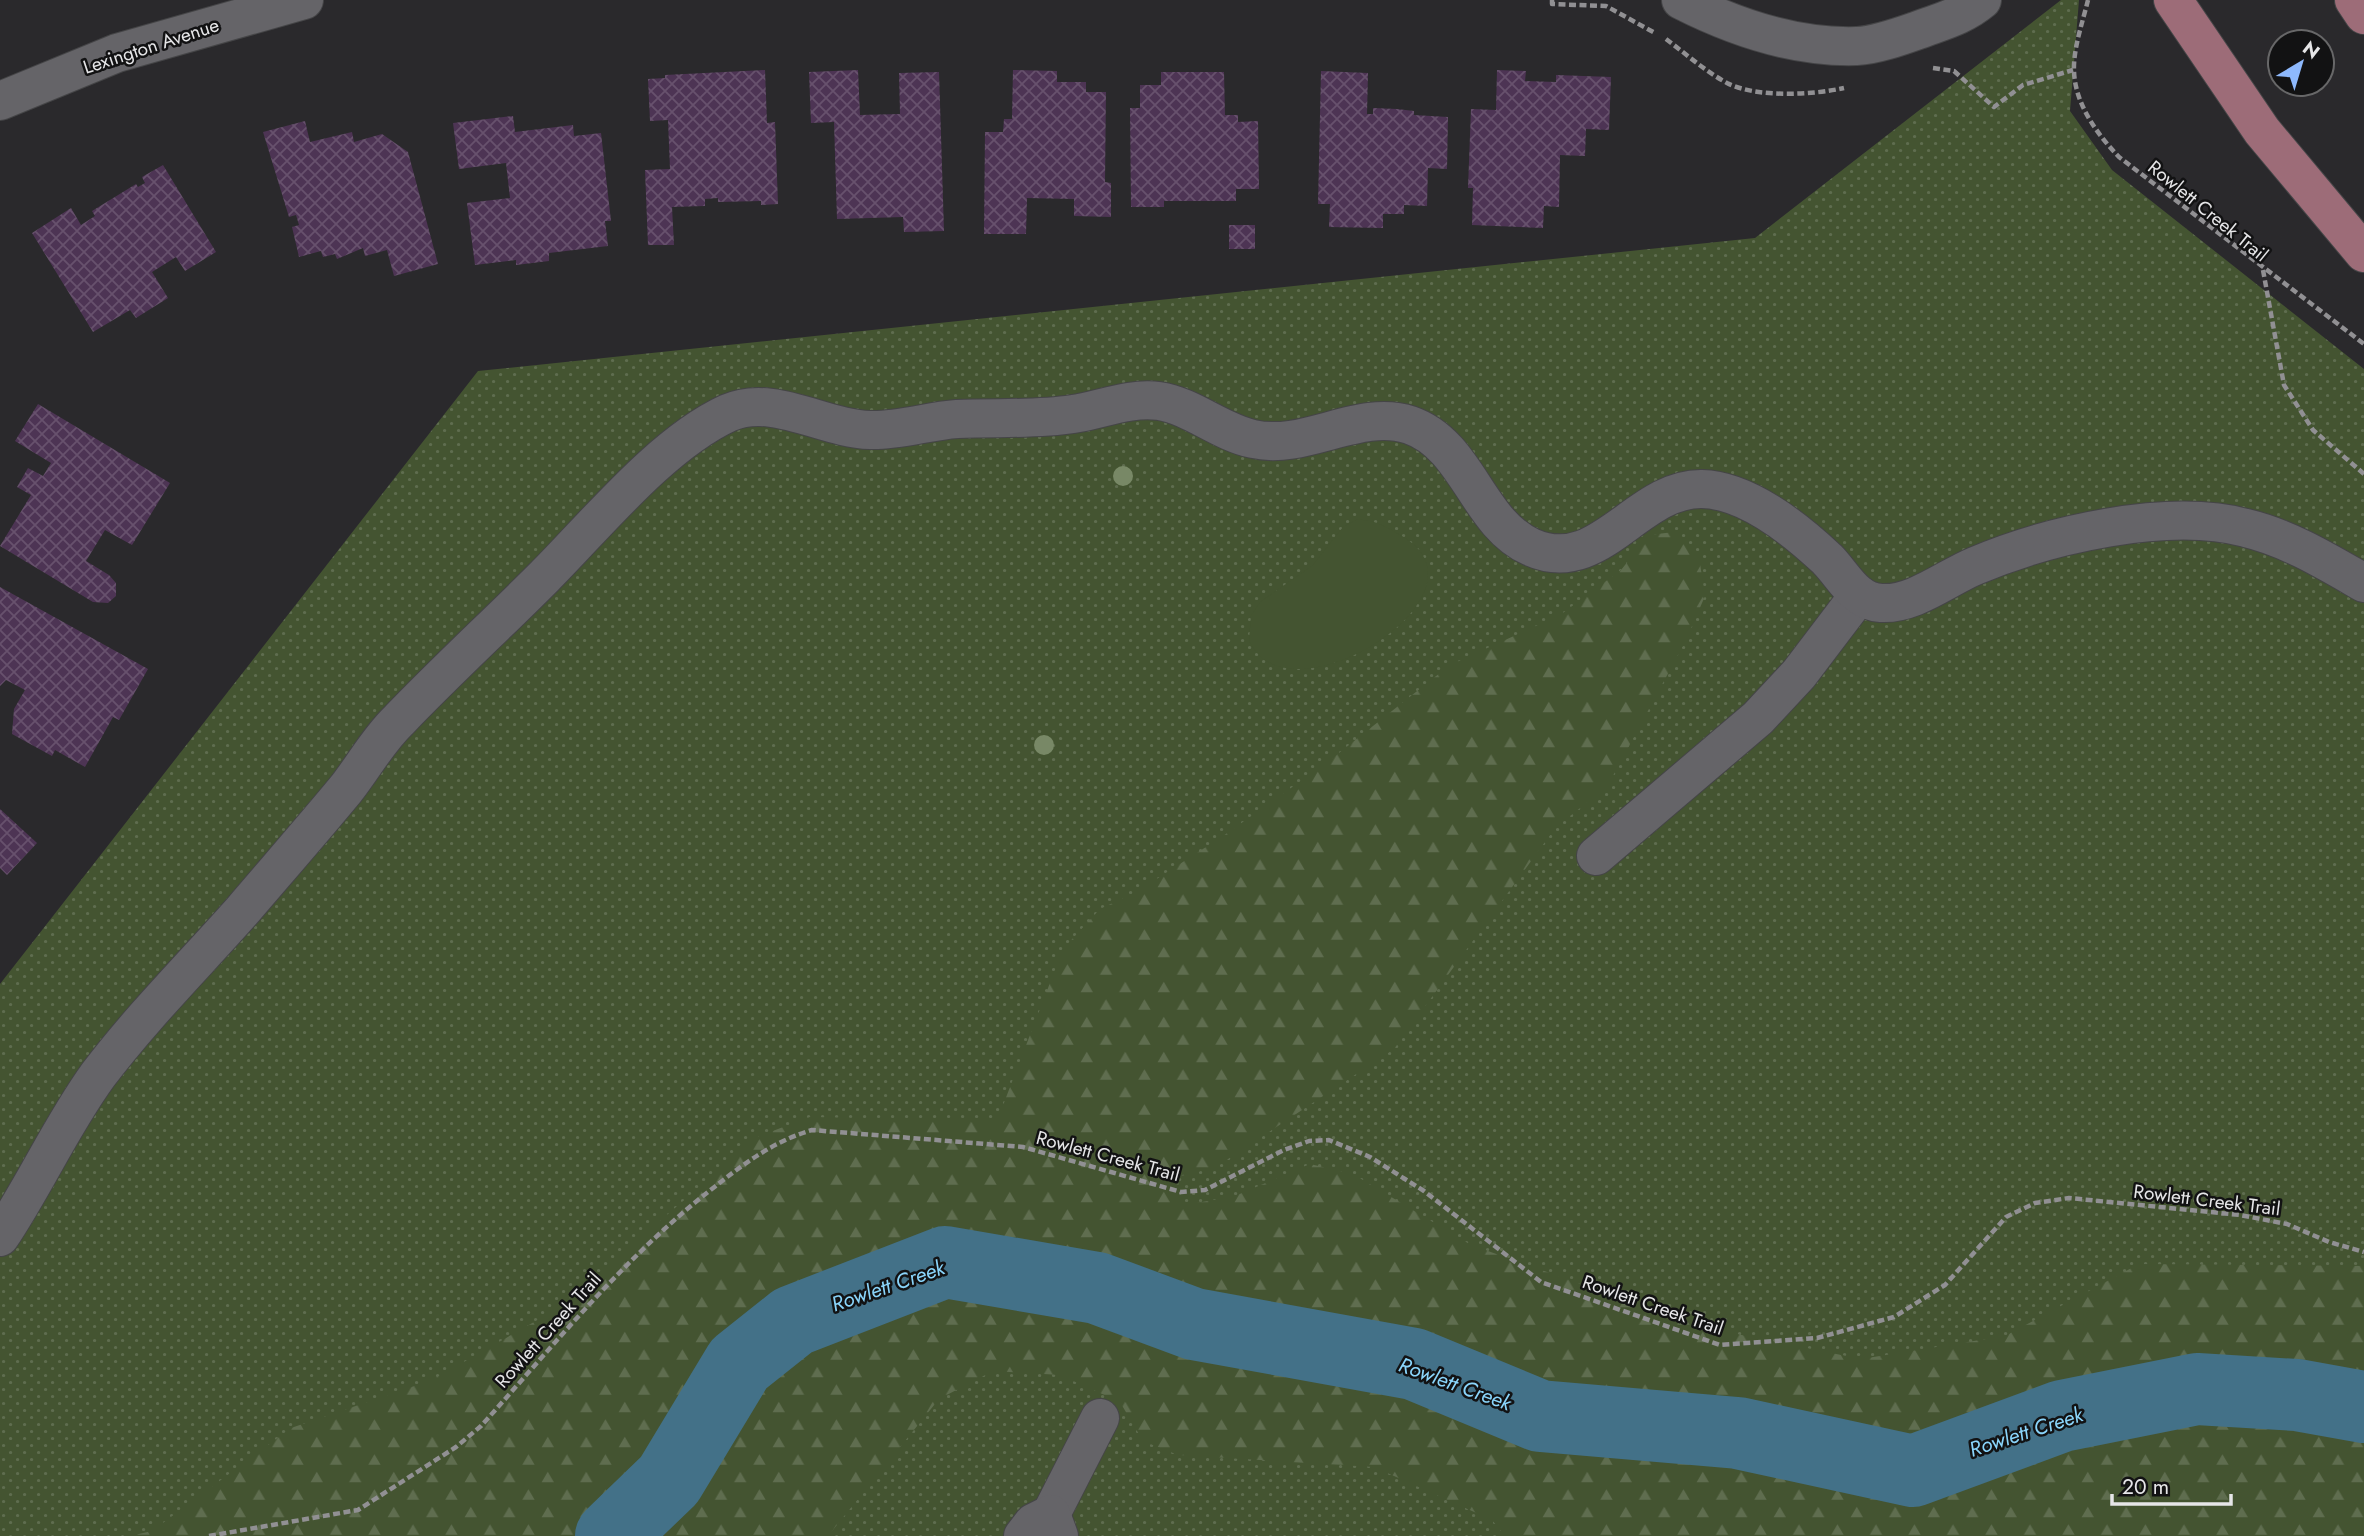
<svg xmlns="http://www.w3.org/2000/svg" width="2364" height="1536" viewBox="0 0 2364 1536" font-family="Jost,sans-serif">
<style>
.grass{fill:url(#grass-dots)}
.forest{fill:url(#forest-firs)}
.garden{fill:#445431}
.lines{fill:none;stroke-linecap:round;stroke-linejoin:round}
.river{stroke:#437188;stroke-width:72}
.building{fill:url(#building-cross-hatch)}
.minor-casing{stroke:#454547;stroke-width:40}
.major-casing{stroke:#454547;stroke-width:40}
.path{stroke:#919093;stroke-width:4.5;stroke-dasharray:7 3.5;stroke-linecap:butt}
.minor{stroke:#656468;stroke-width:38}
.major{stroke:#9d6c78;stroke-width:38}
.tree{fill:#788866}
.labels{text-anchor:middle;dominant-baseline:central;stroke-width:5;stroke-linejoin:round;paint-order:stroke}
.street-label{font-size:19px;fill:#e6e6e8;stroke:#121213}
.water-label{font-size:21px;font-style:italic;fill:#8ad5fb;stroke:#121213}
</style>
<defs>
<pattern id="grass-dots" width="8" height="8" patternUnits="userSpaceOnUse" patternTransform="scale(1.75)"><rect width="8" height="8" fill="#445431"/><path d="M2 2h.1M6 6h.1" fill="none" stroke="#5f6d4f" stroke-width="1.8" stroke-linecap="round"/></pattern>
<pattern id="forest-firs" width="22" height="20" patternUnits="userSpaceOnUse" patternTransform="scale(1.75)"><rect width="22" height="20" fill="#445431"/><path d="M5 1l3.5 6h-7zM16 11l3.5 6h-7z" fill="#5f6d4f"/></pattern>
<pattern id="building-cross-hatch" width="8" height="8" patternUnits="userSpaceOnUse" patternTransform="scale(1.75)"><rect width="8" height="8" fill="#4d3454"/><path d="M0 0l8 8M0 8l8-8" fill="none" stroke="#67516d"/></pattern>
</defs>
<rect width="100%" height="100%" fill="#2a292c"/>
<polygon class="grass" points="2061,0 2079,0 2070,111 2112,170 2364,369 2364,1536 0,1536 0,984 478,371 1755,238"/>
<polygon class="forest" points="1674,532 1699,557 1705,596 1686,640 1607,787 1556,827 1394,1049 1216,1167 1178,1177 1180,1206 1235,1196 1310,1164 1353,1174 1471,1245 1702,1327 1861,1359 2005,1336 2139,1264 2364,1266 2364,1536 1505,1536 1492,1520 1374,1467 1178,1455 1143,1441 1120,1402 1060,1375 993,1371 939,1399 828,1536 130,1536 152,1531 291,1428 432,1380 557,1309 759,1136 810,1117 997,1121 1063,949 1100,909 1138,891 1223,836 1325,764 1450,665 1560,615 1621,570 1649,535"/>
<path class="garden" d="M1356,520c17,-2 34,9 49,18 92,58 -119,189 -156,102l2,-24 9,-14 52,-36 31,-39z"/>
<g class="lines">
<polyline class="river" points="611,1536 669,1480 739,1364 793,1321 945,1262 1097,1288 1194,1324 1414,1364 1540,1416 1738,1433 1913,1471 2062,1416 2197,1389 2297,1395 2364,1407"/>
</g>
<g class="building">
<polygon points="765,70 767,123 775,122 778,204 761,205 761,201 718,202 718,198 705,199 705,206 672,207 674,245 648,245 645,170 670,169 668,120 650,121 648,79 665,78 665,75"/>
<polygon points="858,70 860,115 900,114 899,73 939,72 944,231 904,232 903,217 837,219 834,122 811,123 809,72"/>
<polygon points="1013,70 1057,71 1057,82 1086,82 1086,92 1106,92 1105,182 1111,183 1111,217 1074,216 1074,199 1027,198 1026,234 984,234 985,132 1003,132 1004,119 1012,119"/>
<polygon points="1497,70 1526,71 1525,81 1556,82 1556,75 1611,77 1609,130 1586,129 1585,156 1560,155 1559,207 1544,206 1543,228 1472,225 1473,188 1468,188 1471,109 1496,110"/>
<polygon points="1321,71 1368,73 1367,114 1373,114 1373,108 1397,109 1414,111 1414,115 1448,117 1447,169 1428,168 1427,206 1404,205 1404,214 1383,214 1383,228 1329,227 1330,204 1318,204"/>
<polygon points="1161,72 1224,72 1225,115 1238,115 1238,122 1258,121 1259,189 1236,189 1236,201 1164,201 1164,207 1131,207 1130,108 1140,108 1140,85 1161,85"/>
<polygon points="513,116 515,132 573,125 574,136 601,133 611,221 605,221 608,246 549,253 549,261 516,265 516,260 475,265 467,203 510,198 506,163 459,169 453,123"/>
<polygon points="305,121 310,142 352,132 354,142 382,134 408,152 438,264 394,276 387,250 365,256 363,248 337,259 335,254 323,257 321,251 299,257 292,227 299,225 296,215 289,217 263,132"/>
<polygon points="163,165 216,252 185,271 176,257 152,272 168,298 136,318 130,310 93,332 32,233 71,208 81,225 95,216 92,211 136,184 138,187 145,183 142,177"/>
<rect x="1229" y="225" width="26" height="24"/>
<polygon points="38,404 170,483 132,545 105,530 86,561 109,575 116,583 116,596 108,603 93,602 0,546 31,495 17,487 28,468 43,476 51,463 15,441"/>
<polygon points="0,587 148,669 119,720 113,717 85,767 55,750 52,756 12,734 14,709 25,690 6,680 0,686"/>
<polygon points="0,809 37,843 7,875 0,868"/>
</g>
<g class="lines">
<g class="minor-casing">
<g id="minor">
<path d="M1681,0c53,27 115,48 176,46 21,-1 47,-11 67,-18 22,-8 40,-13 58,-28"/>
<polyline points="0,101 117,53 304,0"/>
<polyline points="1596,856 1758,718 1799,674 1859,595"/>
<path d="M0,1237c35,-52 61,-111 98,-162 44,-58 96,-110 144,-164 35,-41 70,-81 104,-122 18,-23 32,-49 53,-69 47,-49 97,-95 145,-143 52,-52 117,-133 184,-164 45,-20 96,16 142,17 29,1 58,-9 87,-11 38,-2 77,1 116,-5 28,-4 56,-17 86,-13 33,5 61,31 94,38 53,12 106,-31 157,-14 58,20 67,98 121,122 69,31 105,-59 171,-58 45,1 93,40 125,70 17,17 27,42 54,44 33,2 65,-25 94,-37 73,-31 193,-59 271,-38 42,10 80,33 118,55"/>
<polyline points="1051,1514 1100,1418"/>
<polyline points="1023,1536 1033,1523 1051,1514 1059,1536"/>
</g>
</g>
<g class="major-casing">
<g id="major">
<polyline points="2173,0 2262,131 2364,253"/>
<polyline points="2354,0 2364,15"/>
</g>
</g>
<g class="path">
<polyline points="1552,0 1552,4 1606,6 1655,33"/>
<path d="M2088,0c-5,21 -15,49 -14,71 1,33 23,63 45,86l245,187"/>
<path d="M1666,39c20,15 39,32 61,44 29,15 86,12 117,5"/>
<polyline points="1933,68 1954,71 1994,107 2023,85 2073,70"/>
<polyline points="2263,270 2284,385 2313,430 2364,474"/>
<path d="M209,1536l149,-26 98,-63 25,-21c73,-81 141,-166 227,-234 33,-26 63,-50 104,-62l211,17 158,45 24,-2 79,-40 25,-9 20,-1 41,17 54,34 117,91 179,63 97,-7 77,-21 51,-32 61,-68 29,-14 34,-5 171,17 47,9 42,18 35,10"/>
</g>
<use href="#minor" class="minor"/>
<use href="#major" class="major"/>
</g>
<g class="tree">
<circle cx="1123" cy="476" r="10"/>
<circle cx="1044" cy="745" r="10"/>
</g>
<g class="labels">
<g class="street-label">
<text transform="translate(151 46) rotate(-18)">Lexington Avenue</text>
<text transform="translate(2208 211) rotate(39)">Rowlett Creek Trail</text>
<text transform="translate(1108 1156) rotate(15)">Rowlett Creek Trail</text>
<text transform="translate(2207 1200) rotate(7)">Rowlett Creek Trail</text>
<text transform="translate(1653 1305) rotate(19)">Rowlett Creek Trail</text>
<text transform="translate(548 1330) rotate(-48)">Rowlett Creek Trail</text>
</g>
<g class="water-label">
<text transform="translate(888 1286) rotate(-19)">Rowlett Creek</text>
<text transform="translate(1455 1384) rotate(20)">Rowlett Creek</text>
<text transform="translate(2026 1432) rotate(-18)">Rowlett Creek</text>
</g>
</g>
<g transform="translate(2301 63) rotate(38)"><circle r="33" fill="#121213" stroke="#676768" stroke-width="2"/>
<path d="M0-5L12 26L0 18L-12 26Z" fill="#8eb9fd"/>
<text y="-10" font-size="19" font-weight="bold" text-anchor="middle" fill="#e6e6e8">N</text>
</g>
<path d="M2112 1494v10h119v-10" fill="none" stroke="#e6e6e8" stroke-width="3.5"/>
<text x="2122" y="1494" font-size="21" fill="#e6e6e8" stroke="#121213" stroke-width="5" paint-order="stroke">20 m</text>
</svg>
